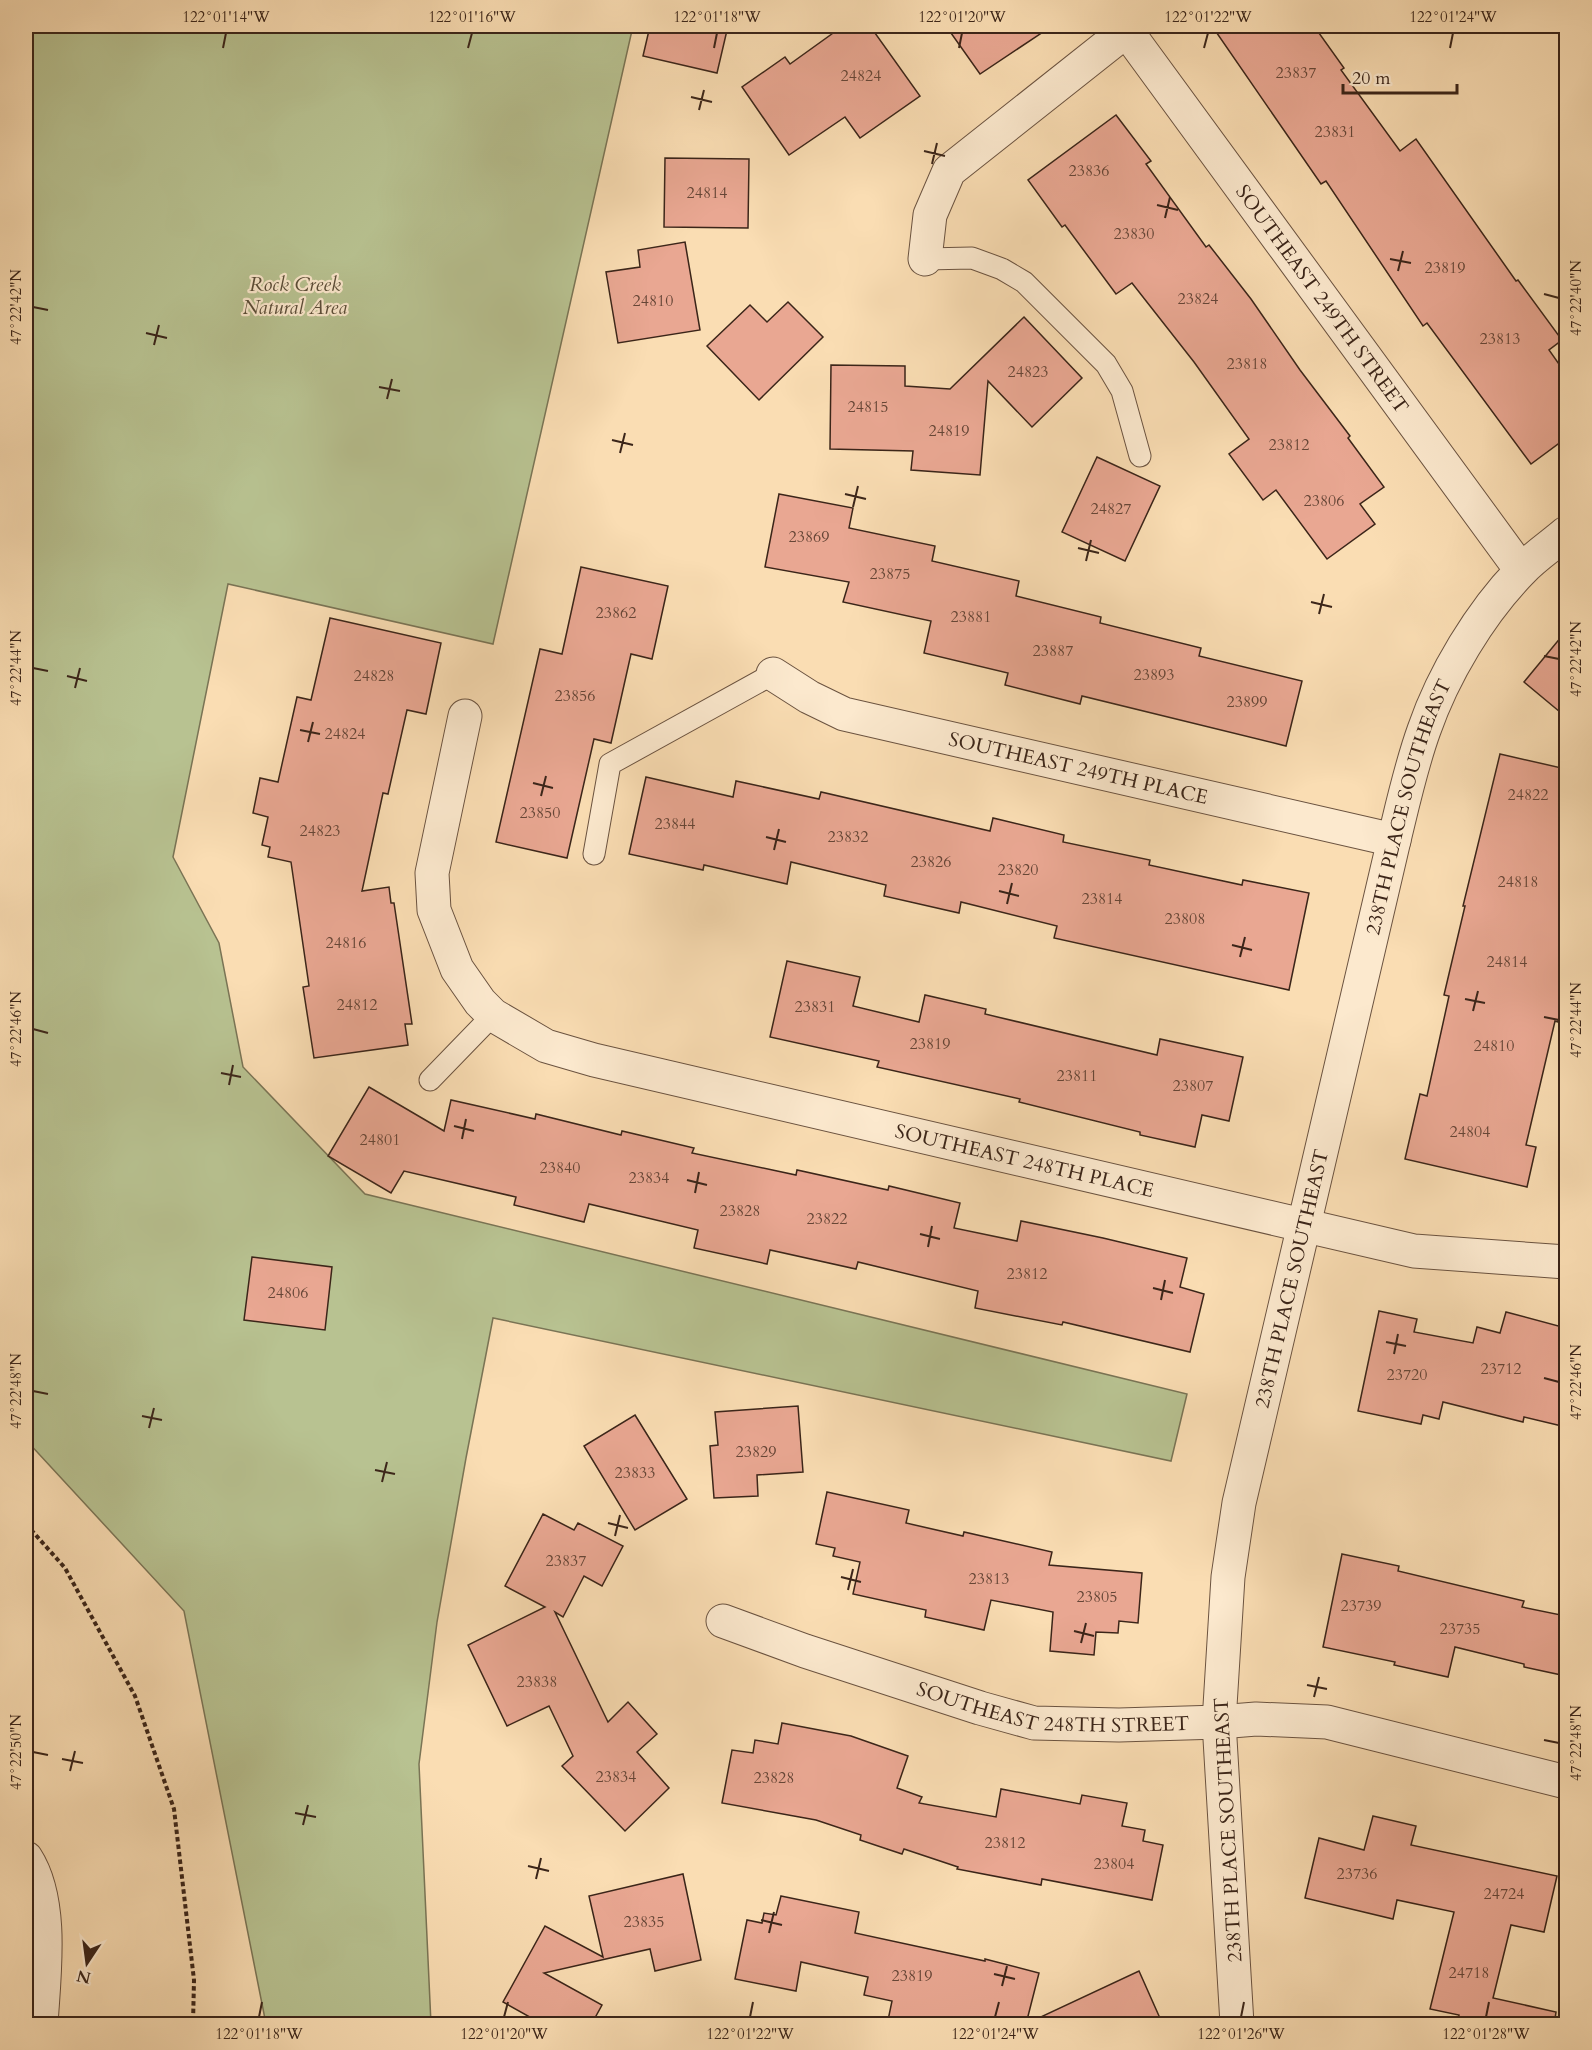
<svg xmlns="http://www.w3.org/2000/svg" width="1592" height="2050" viewBox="0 0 1592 2050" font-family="Cardo,serif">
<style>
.green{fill:#b8c291;stroke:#7a7455;stroke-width:1.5}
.building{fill:#e9a792;stroke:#3b2519;stroke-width:1.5}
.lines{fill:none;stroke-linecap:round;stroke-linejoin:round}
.service-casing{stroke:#6b5340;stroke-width:23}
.minor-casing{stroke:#6b5340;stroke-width:35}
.path{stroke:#3b2519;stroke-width:4;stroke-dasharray:4.5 3;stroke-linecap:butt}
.service{stroke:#fce9ce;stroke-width:21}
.minor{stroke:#fce9ce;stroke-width:33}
.ticks{fill:none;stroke:#3b2519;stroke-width:2}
.labels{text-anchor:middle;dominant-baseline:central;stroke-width:4.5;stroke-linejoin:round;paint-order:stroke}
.number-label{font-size:16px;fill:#664637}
.park-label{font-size:20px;font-style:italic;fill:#5a4c37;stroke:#fce9ce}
.street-label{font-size:20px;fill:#3b2519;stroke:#fce9ce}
.neatline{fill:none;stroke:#3b2519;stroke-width:2}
.ticks-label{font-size:15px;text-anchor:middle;fill:#3b2519}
</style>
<rect width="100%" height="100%" fill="#faddb3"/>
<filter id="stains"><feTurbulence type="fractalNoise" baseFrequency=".00333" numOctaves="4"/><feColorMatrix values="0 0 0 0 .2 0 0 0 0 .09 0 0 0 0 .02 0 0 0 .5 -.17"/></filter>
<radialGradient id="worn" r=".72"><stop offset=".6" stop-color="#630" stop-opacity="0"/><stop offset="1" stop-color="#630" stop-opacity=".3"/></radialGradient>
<polygon class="green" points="26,26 633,26 493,644 228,584 173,857 219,943 243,1067 365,1194 1187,1394 1171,1461 493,1318 466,1458 437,1622 419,1764 431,2024 266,2024 184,1611 26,1440"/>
<g class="building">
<polygon points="650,26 728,26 717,73 643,56"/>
<polygon points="843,26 870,26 920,96 860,138 845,117 789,155 742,87 785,57 790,64"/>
<polygon points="946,26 1052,26 980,74"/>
<polygon points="1212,26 1314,26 1344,68 1341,70 1400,151 1416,139 1516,281 1518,280 1562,340 1549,350 1566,374 1566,438 1531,464 1427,323 1423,326 1326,181 1321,184"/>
<polygon points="1116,115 1151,161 1146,164 1206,247 1209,245 1251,299 1300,370 1350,436 1348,438 1384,487 1360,504 1375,524 1327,559 1276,490 1263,500 1229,454 1249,439 1194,362 1132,283 1116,294 1065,225 1062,227 1028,180"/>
<polygon points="665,158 749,159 748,228 664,227"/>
<polygon points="685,242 700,330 618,343 606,272 640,267 638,250"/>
<polygon points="788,302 823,337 759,400 707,346 750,305 767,322"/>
<polygon points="1024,317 1082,378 1032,427 988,381 980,475 911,470 913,451 830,449 831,365 905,366 905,386 950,389"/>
<polygon points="1097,457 1160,486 1125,561 1062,532"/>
<polygon points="779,494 853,508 849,528 935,546 932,561 1019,581 1016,596 1101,617 1100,623 1201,648 1199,656 1302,681 1286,746 1082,696 1080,704 1005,685 1008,673 924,653 931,621 843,602 849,582 765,567"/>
<polygon points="581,567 668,586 652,659 631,654 611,743 594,739 567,858 496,842 540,649 562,654"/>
<polygon points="330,618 441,643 426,714 407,710 388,794 383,793 362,891 389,887 391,903 394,903 412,1024 405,1024 408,1045 314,1058 303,987 309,986 291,862 268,857 270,847 262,845 268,817 253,813 260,778 278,782 297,697 311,700"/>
<polygon points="1566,631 1566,717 1524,682"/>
<polygon points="1500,754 1566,769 1566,987 1558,1022 1555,1021 1526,1145 1536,1147 1527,1187 1405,1159 1420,1094 1427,1096 1449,996 1444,995 1465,906 1463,906"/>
<polygon points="646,777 733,797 736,781 819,799 821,792 990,831 993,818 1064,835 1063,842 1150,860 1149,865 1242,885 1243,880 1309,893 1289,990 1054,938 1057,926 961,902 959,913 884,896 886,885 791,862 787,884 704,865 703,870 629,854"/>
<polygon points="787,961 860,977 853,1006 919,1022 925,995 986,1009 985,1014 1157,1055 1160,1039 1243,1057 1229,1121 1202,1115 1195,1147 1140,1135 1140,1132 1019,1102 1020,1099 877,1067 879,1061 770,1037"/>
<polygon points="369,1087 444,1131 451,1100 535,1119 536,1114 621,1135 622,1131 694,1148 692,1153 796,1175 797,1170 888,1190 889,1186 960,1203 954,1228 1017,1241 1021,1221 1103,1238 1187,1258 1180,1287 1204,1294 1190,1352 1063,1322 1062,1325 975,1308 978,1291 858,1262 856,1269 770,1250 767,1264 694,1248 698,1230 589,1204 584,1222 514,1205 516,1197 404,1171 391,1193 328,1156"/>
<polygon points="252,1257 332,1267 325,1330 244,1320"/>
<polygon points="1379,1311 1417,1319 1414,1332 1473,1343 1477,1327 1500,1333 1506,1312 1566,1328 1566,1427 1524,1417 1523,1422 1443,1402 1439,1419 1423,1415 1421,1424 1358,1411"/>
<polygon points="798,1406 803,1472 757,1475 758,1496 714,1498 710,1446 718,1445 715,1412"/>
<polygon points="635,1415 687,1499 635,1530 584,1446"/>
<polygon points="827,1492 909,1510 906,1523 963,1536 964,1532 1052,1552 1049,1565 1142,1573 1138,1623 1119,1621 1118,1633 1096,1632 1094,1655 1050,1651 1053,1612 991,1600 984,1630 925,1617 926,1610 853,1594 860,1562 833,1556 835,1548 816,1544"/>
<polygon points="543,1514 574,1530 578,1523 623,1546 602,1586 584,1576 563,1617 555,1612 608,1722 628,1702 657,1734 637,1752 669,1788 625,1831 562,1766 573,1756 549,1706 507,1726 468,1645 545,1607 505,1586"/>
<polygon points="1342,1554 1399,1566 1398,1571 1524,1601 1522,1607 1566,1616 1566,1676 1524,1667 1524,1664 1455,1647 1448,1677 1394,1665 1395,1662 1323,1647"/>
<polygon points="782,1723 851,1736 908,1756 897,1788 922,1797 919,1803 996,1817 1001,1789 1080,1804 1082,1795 1127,1803 1122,1826 1145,1830 1143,1841 1163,1845 1152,1900 1042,1879 1041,1885 957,1869 958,1867 904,1849 902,1854 860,1840 861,1835 816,1820 722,1803 732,1750 753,1753 755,1740 778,1744"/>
<polygon points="1373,1816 1416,1826 1411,1845 1557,1876 1544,1932 1511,1925 1493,1998 1556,2012 1554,2025 1457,2025 1459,2015 1430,2009 1454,1912 1397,1900 1393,1919 1305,1898 1319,1838 1364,1850"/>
<polygon points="683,1874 701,1960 655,1971 650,1949 544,1973 602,2005 591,2025 544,2025 503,2002 545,1926 603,1957 589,1896"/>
<polygon points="781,1896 859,1912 855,1933 985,1961 985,1959 1039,1973 1026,2024 1139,1971 1163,2025 887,2025 892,2001 864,1995 868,1977 801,1962 796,1991 735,1979 747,1920 762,1923 764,1913 776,1915"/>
</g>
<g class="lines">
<g class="service-casing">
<g id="service">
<polyline points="925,259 972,258 1002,269 1024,282 1106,364 1122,391 1140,456"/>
<polyline points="594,854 610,764 773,674"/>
<polyline points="430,1080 493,1015"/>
</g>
</g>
<g class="minor-casing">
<g id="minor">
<path id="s1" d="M1123,26l398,544"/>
<polyline points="925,259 930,215 949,171 1127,30"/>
<path id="s2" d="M773,674l36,23 35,17 550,126"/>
<path id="s3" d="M465,716l-33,157 2,37 23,59 23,33 13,13 53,31 48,14 820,191 152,11"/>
<path id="s4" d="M723,1621l82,30 175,57 54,15 85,2 100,-3 37,-3 71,3 239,60"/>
<path d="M26,1858c28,43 18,117 15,166"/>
<path id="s5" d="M1237,2024l-18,-302 9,-145 11,-74 155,-663c9,-37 17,-74 30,-110 19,-55 56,-117 97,-159 13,-14 30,-25 45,-38"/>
</g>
</g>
<polyline class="path" points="26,1524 65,1568 135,1696 174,1809 194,1980 193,2024"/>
<use href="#service" class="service"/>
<use href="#minor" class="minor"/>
</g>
<path class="ticks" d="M223,48l3,-15M468,48l4,-15M714,48l3,-15M959,48l3,-15M1204,48l4,-15M1450,48l3,-15M691,97l21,5M699,110l5,-20M924,151l21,5M932,164l5,-21M1157,205l21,5M1165,218l5,-21M1390,259l21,4M1398,271l5,-20M1544,294l15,4M33,307l15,3M146,333l21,5M154,345l5,-20M379,387l21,4M387,399l5,-20M612,440l21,5M620,453l5,-20M845,494l21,5M853,507l5,-21M1078,548l21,5M1086,561l5,-21M1311,602l21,5M1319,614l5,-20M1544,656l15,3M33,668l15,3M67,676l20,5M75,688l5,-20M300,730l20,4M308,742l5,-20M533,783l20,5M541,796l5,-20M766,837l20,5M774,850l5,-21M999,891l20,5M1007,904l5,-21M1232,945l20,5M1240,957l5,-20M1465,999l20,4M1473,1011l5,-20M1544,1017l15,3M33,1029l15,4M221,1073l20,4M229,1085l4,-20M454,1126l20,5M462,1139l4,-20M687,1180l20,5M695,1193l4,-21M920,1234l20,5M928,1247l4,-21M1153,1288l20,5M1161,1300l4,-20M1386,1342l20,4M1394,1354l4,-20M1544,1378l15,4M33,1391l15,3M142,1416l20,4M149,1428l5,-20M375,1470l20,4M382,1482l5,-20M608,1523l20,5M615,1536l5,-21M841,1577l20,5M848,1590l5,-21M1074,1631l20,5M1081,1643l5,-20M1307,1685l20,4M1314,1697l5,-20M1544,1740l15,3M33,1752l15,3M62,1759l21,4M70,1771l5,-20M295,1813l21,4M303,1825l5,-20M528,1866l21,5M536,1879l5,-21M761,1920l21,5M769,1933l5,-21M994,1974l21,5M1002,1986l5,-20M259,2017l3,-15M504,2017l4,-15M750,2017l3,-15M995,2017l4,-15M1241,2017l3,-15M1486,2017l3,-15"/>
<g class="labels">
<g class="number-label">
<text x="1296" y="73">23837</text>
<text x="861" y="76">24824</text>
<text x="1335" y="132">23831</text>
<text x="1089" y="171">23836</text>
<text x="707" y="193">24814</text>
<text x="1134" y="234">23830</text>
<text x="1445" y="268">23819</text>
<text x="1198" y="299">23824</text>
<text x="653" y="301">24810</text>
<text x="1500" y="339">23813</text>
<text x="1247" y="364">23818</text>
<text x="1028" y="372">24823</text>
<text x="868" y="407">24815</text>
<text x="949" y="431">24819</text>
<text x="1289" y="445">23812</text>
<text x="1324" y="501">23806</text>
<text x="1111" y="509">24827</text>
<text x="809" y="537">23869</text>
<text x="890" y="574">23875</text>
<text x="616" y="613">23862</text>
<text x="971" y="617">23881</text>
<text x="1053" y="651">23887</text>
<text x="1154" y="675">23893</text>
<text x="374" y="676">24828</text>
<text x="575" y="696">23856</text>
<text x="1247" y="702">23899</text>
<text x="345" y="734">24824</text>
<text x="1528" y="795">24822</text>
<text x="540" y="813">23850</text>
<text x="675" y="824">23844</text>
<text x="320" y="831">24823</text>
<text x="848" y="837">23832</text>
<text x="931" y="862">23826</text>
<text x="1018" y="870">23820</text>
<text x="1518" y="882">24818</text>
<text x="1102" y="899">23814</text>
<text x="1185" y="919">23808</text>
<text x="346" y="943">24816</text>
<text x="1507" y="962">24814</text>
<text x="357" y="1005">24812</text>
<text x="815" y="1007">23831</text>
<text x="930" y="1044">23819</text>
<text x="1494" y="1046">24810</text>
<text x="1077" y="1076">23811</text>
<text x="1193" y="1086">23807</text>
<text x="1470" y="1132">24804</text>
<text x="380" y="1140">24801</text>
<text x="560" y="1168">23840</text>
<text x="649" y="1178">23834</text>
<text x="740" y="1211">23828</text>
<text x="827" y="1219">23822</text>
<text x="1027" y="1274">23812</text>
<text x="288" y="1293">24806</text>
<text x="1501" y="1369">23712</text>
<text x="1407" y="1375">23720</text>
<text x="756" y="1452">23829</text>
<text x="635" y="1473">23833</text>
<text x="566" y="1561">23837</text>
<text x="989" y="1579">23813</text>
<text x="1097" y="1597">23805</text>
<text x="1361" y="1606">23739</text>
<text x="1460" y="1629">23735</text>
<text x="537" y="1682">23838</text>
<text x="616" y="1777">23834</text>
<text x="774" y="1778">23828</text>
<text x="1005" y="1843">23812</text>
<text x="1114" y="1864">23804</text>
<text x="1357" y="1874">23736</text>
<text x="1504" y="1894">24724</text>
<text x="644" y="1922">23835</text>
<text x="1469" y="1973">24718</text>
<text x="912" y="1976">23819</text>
</g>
<g class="park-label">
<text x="295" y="284">Rock Creek<tspan x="295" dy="23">Natural Area</tspan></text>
</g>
<g class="street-label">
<text stroke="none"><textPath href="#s1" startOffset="338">SOUTHEAST 249TH STREET</textPath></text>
<text stroke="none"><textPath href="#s2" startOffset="322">SOUTHEAST 249TH PLACE</textPath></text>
<text stroke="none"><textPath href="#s5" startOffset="1239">238TH PLACE SOUTHEAST</textPath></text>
<text stroke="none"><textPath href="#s3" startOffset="873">SOUTHEAST 248TH PLACE</textPath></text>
<text stroke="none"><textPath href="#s5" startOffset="753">238TH PLACE SOUTHEAST</textPath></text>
<text stroke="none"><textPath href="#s4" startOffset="344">SOUTHEAST 248TH STREET</textPath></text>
<text transform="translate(1228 1830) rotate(-93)">238TH PLACE SOUTHEAST</text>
</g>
</g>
<rect width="1592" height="2050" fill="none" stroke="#faddb3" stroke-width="66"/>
<g transform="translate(87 1963) rotate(193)" stroke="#fce9ce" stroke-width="4.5" paint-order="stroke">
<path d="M0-4.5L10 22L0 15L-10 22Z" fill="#3b2519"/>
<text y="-9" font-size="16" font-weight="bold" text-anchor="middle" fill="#3b2519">N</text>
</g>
<path d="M1343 84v9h114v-9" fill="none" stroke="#3b2519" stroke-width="3"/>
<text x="1352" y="84" font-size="18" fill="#3b2519" stroke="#fce9ce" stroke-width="4.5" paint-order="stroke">20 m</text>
<rect x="33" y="33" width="1526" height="1984" class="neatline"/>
<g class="ticks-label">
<text x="226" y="22">122°01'14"W</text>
<text x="472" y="22">122°01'16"W</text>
<text x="717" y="22">122°01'18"W</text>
<text x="962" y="22">122°01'20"W</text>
<text x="1208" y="22">122°01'22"W</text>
<text x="1453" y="22">122°01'24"W</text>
<text transform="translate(1576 298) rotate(-90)" y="5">47°22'40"N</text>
<text transform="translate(16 307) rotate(-90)" y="5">47°22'42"N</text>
<text transform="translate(1576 659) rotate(-90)" y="5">47°22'42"N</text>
<text transform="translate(16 668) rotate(-90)" y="5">47°22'44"N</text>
<text transform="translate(1576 1020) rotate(-90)" y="5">47°22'44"N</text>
<text transform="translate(16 1029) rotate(-90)" y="5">47°22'46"N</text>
<text transform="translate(1576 1382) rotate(-90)" y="5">47°22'46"N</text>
<text transform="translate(16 1391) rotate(-90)" y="5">47°22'48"N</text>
<text transform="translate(1576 1743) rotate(-90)" y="5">47°22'48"N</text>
<text transform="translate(16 1752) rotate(-90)" y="5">47°22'50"N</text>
<text x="259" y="2039">122°01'18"W</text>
<text x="504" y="2039">122°01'20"W</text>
<text x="750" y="2039">122°01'22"W</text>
<text x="995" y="2039">122°01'24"W</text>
<text x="1241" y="2039">122°01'26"W</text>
<text x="1486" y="2039">122°01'28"W</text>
</g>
<rect width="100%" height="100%" filter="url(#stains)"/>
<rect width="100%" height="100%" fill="url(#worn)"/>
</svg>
